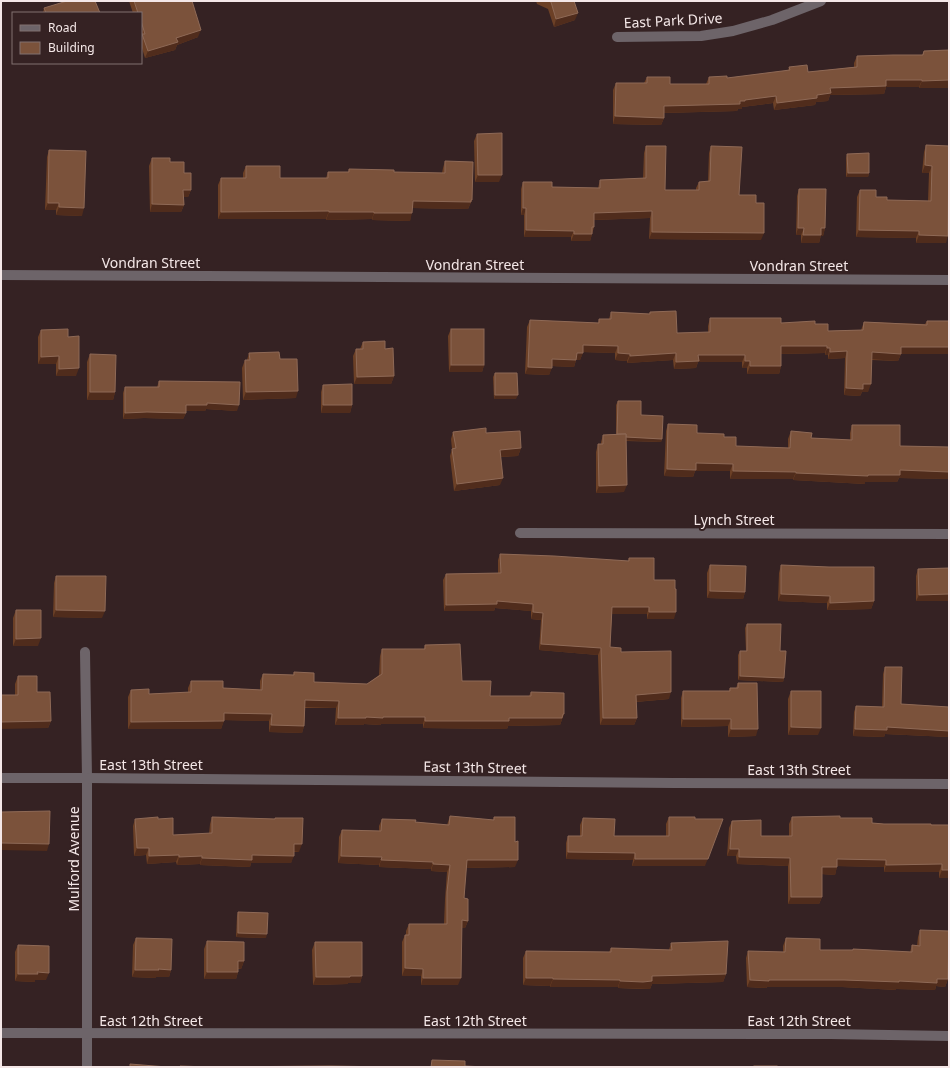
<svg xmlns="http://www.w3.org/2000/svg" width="950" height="1068" viewBox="0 0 950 1068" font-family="'Noto Sans',sans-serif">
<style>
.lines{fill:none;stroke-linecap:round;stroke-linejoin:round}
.minor{stroke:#6d6469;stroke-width:10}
.wall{fill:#6c4026}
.shaded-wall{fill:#502c1c}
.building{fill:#7b523b;stroke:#8e6956}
.labels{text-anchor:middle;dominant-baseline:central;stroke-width:4;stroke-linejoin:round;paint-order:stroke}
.street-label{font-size:14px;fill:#f4e7e7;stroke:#352223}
</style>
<rect width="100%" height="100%" fill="#352223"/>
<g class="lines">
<g class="minor">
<polyline points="617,37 701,36 733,31 772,20 821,1"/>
<polyline points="1,275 949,280"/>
<polyline points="520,533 949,534"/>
<polyline points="85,652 87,778 87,1067"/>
<polyline points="1,778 87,778 673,783 949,784"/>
<polyline points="1,1033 830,1034 949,1036"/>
</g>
</g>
<g class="wall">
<polygon points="129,1 192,1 198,37 177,45 175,50 145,58 141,45 141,13 133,13"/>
<polygon points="536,1 577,1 574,2 575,20 554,27 548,9 537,4"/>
<polygon points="44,8 100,13 43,13"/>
<polygon points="949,50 949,88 919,88 919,87 886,87 884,94 830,95 828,101 816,102 815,105 774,110 773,103 742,107 742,109 738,109 737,111 664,113 664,118 661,125 613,124 613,90 616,83 644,83 647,77 670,84 706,84 709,77 727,78 788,71 789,67 808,72 854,67 854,63 857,56 922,55 924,51"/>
<polygon points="477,134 499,182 475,182 474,141"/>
<polygon points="926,145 949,146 946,243 916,243 916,238 856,237 857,197 860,190 876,197 887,200 928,201 929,173 922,173 924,152"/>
<polygon points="646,146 665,190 696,190 696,188 699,182 708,181 709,153 711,146 739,195 756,203 761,240 649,239 650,218 594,220 594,227 590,241 571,241 571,237 524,237 524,215 521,215 521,189 523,182 552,187 598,188 600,180 643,178 644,153"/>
<polygon points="49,150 82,216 56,215 56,210 45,210 47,157"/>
<polygon points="847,154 869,173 868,177 846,177 846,158"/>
<polygon points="152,158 170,162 191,190 188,197 184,197 184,205 181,212 150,212 149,166"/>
<polygon points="445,161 472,200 468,209 412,208 410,221 372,220 372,219 326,220 326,219 218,219 218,185 221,178 243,178 243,173 246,166 280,178 326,178 328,172 348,172 349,169 394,172 442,173 443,168"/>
<polygon points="799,189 825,228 823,236 821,235 819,243 801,243 801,235 796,235 797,196"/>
<polygon points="611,312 649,314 650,312 677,333 708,333 708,326 710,318 781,323 815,324 828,331 861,330 864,322 925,324 927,321 949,321 901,354 898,361 872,360 868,392 862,392 860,396 844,395 845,358 828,359 828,355 825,355 825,353 781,354 781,366 779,374 747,374 747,368 742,368 742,362 698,362 696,368 674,369 673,360 627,363 627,361 615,360 615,353 583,352 580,360 576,360 574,367 552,366 549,375 525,374 527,327 530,320 598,323 599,319 609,319"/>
<polygon points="451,329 484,365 482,372 449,372 448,336"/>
<polygon points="41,330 68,337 76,376 56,376 56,364 38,364 38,337"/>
<polygon points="363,342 385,349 394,376 391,384 354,384 353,356 356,349 360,349"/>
<polygon points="249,353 280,359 296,398 243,400 242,368 245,360 247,360"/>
<polygon points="90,354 115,392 113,400 87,400 87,362"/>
<polygon points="495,373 516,399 494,399 493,377"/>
<polygon points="159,381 237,411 206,409 205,411 186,411 186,413 183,419 144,418 123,419 123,393 125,387 157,387"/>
<polygon points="323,385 352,405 350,413 321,413 321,392"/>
<polygon points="618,401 641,415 662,439 661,442 626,441 624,492 596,493 596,452 598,444 601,444 601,442 603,435 616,434 616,405"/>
<polygon points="668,424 697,433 724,437 736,446 788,448 788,439 791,431 811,438 850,440 850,433 852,425 900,446 949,447 949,479 899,478 897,482 865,482 865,484 793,480 793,479 730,479 730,471 695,471 693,477 664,476 666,431"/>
<polygon points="453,432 486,433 521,448 518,456 501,457 500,485 454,491 450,456 452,449 451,439"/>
<polygon points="500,554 628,561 629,558 654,580 674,619 647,619 647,614 612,614 610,647 621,652 669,699 636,702 637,718 634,725 600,725 598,655 539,650 541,620 531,619 531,611 495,608 494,611 444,611 443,580 446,574 498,573 498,560"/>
<polygon points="710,565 745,592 743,599 707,598 707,573"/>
<polygon points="781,565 874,601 871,609 827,610 827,603 778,601 779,573"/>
<polygon points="949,568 949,601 916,601 916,576 918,569"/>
<polygon points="56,576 102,618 53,617 54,583"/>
<polygon points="16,610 38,646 13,646 13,618"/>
<polygon points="747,624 784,678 783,682 738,680 738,655 740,651 746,651 745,628"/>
<polygon points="425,645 462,681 490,696 529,696 531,692 564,714 560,725 508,726 507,729 423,728 423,724 381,724 380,725 364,724 364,725 335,725 336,708 305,708 304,726 302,733 269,732 269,721 224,720 221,729 128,729 128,697 131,690 149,694 188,692 188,688 191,681 223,688 260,690 260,681 263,674 293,675 294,672 314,682 367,684 379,675 380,656 382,649 424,649"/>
<polygon points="885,667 901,704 949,707 949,737 885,734 884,737 853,736 854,712 856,706 882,707 883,674"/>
<polygon points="18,676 37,692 51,721 48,728 15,695 15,684"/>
<polygon points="738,683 756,736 728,737 728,726 681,727 681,698 683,691 729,691 730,688 736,688"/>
<polygon points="791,691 818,735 788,735 788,699"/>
<polygon points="450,816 493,820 494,817 515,867 466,868 464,898 468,921 465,928 462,928 458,985 421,985 421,976 402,976 402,942 405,935 406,935 406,931 409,924 444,924 445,899 447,872 431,871 431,869 379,867 379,865 338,863 339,837 342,830 379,831 379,826 382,819 447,825"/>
<polygon points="212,817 275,819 275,818 299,852 294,852 291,863 251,863 250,867 200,865 200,864 177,865 176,862 147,864 146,855 134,856 133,826 135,819 158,819 173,835 209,834 210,824"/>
<polygon points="669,817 705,866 632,866 633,860 566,859 566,843 568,836 580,836 580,825 583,818 614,836 666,836 666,824"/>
<polygon points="792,817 840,818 872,823 884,824 949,825 949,878 939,878 939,872 884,872 884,867 837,866 835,875 822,874 822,897 819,904 788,904 788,866 737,864 736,856 727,856 729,828 732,821 761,836 789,836 789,824"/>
<polygon points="238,912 266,938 236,937 237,916"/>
<polygon points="920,930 948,979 945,987 936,986 935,990 896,989 896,990 842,987 767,987 766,988 747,987 746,958 748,951 783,952 783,946 786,938 820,950 853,950 853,949 910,952 912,945 917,946 918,937"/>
<polygon points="136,938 171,970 169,977 156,977 156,978 132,977 133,945"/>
<polygon points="207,941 244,961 241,969 238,969 238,972 236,979 204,979 204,949"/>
<polygon points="315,942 362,976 360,983 348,983 348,984 313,985 312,950"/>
<polygon points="671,943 726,974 723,982 652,984 650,989 640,989 618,988 618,987 550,987 550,986 523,985 523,958 526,951 609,952 611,948 669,950"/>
<polygon points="18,945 46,980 35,980 35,982 15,981 15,952"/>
</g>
<g class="shaded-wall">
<polygon points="578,13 575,20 554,27 556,19"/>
<polygon points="201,30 198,37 177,45 175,50 145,58 148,51 176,38"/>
<polygon points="886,80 922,80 919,87 886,87 884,94 830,95 828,101 816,102 815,105 774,110 777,103 817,95 830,88"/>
<polygon points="949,80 949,88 919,88 922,81"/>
<polygon points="776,96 773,103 742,107 742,109 738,109 737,111 661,113 664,106 740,101 745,100"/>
<polygon points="615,116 664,118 661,125 613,124"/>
<polygon points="925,165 932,166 929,173 922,173"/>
<polygon points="848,173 869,173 868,177 846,177"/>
<polygon points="478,175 502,175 499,182 475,182"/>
<polygon points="183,190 191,190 188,197 181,197"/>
<polygon points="472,200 468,209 410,208 413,201"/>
<polygon points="48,203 59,203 56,210 45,210"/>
<polygon points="152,204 184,205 181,212 150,212"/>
<polygon points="59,207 84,208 82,216 56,215"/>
<polygon points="523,208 526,208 524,215 521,215"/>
<polygon points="329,211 326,219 218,219 221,212"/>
<polygon points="652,211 650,218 592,220 594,213"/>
<polygon points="329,212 374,212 372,219 326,220"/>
<polygon points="374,213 412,213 410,221 372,220"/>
<polygon points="798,228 804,228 801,235 796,235"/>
<polygon points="821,228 825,228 823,236 819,235"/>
<polygon points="526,230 574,231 571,237 524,237"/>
<polygon points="859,230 919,231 916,238 856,237"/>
<polygon points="652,232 764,233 761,240 649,239"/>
<polygon points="574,234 592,234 590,241 571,241"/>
<polygon points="803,235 821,235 819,243 801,243"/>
<polygon points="919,235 948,236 946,243 916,243"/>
<polygon points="583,345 618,346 615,353 581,352"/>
<polygon points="781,346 827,346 825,353 778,354"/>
<polygon points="901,347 949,347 949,354 901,354 898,361 869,359 872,352"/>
<polygon points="827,348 830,348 828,355 825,355"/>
<polygon points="847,351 845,358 828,359 830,352"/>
<polygon points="577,353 583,353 580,360 576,360 574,367 549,366 552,359"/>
<polygon points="618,353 630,354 627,361 615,360"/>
<polygon points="676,353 673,360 627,363 630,356"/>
<polygon points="698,355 745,355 742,362 698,362 696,368 674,369 676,362"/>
<polygon points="59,356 56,364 38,364 41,357"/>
<polygon points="745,361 750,361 747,368 742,368"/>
<polygon points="451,365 484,365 482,372 449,372"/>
<polygon points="750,366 781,366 779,374 747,374"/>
<polygon points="528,367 552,368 549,375 525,374"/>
<polygon points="79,368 76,376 56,376 59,369"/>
<polygon points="394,376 391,384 354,384 357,377"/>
<polygon points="863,384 871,384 868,392 862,392 860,396 844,395 846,388"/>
<polygon points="298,391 296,398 243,400 246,392"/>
<polygon points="90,392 115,392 113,400 87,400"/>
<polygon points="495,395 518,395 516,399 494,399"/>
<polygon points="207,403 239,405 237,411 206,409 205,411 184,411 186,405"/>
<polygon points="323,405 352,405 350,413 321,413"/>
<polygon points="147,412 186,413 183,419 144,418 123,419 125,413"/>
<polygon points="617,437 662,439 661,442 616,440"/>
<polygon points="521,448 518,456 497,457 500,450"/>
<polygon points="696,463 733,464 730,471 695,471 693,477 664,476 667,469"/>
<polygon points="900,470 949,472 949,479 899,478 897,482 865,482 865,484 793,480 796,473 868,475"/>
<polygon points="733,471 796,472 793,479 730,479"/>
<polygon points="503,478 500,485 454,491 457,484"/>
<polygon points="627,485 624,492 596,493 599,486"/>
<polygon points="710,591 745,592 743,599 707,598"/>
<polygon points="781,594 830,596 827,603 778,601"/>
<polygon points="949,594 949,601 916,601 919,595"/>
<polygon points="497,601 533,604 531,611 495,608 494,611 444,611 446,605"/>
<polygon points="874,601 871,609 827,610 830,603"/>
<polygon points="612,607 649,607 647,614 609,614"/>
<polygon points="56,610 105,611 102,618 53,617"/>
<polygon points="533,612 543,613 541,620 531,619"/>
<polygon points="649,612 676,612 674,619 647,619"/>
<polygon points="41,638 38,646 13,646 16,639"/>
<polygon points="541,644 601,648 598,655 539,650"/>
<polygon points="740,676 784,678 783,682 738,680"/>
<polygon points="671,692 669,699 633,702 636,695"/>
<polygon points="305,700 339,701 336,708 302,707"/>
<polygon points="224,713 272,714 269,721 221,720"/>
<polygon points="564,714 560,725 508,726 507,729 423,728 425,721 509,718"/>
<polygon points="383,717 425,717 423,724 381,724 380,725 364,724 364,725 335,725 338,718"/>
<polygon points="603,718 637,718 634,725 600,725"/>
<polygon points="683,719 731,719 728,726 681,727"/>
<polygon points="51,721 48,728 1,729 1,722"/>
<polygon points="224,721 221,729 128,729 131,722"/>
<polygon points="271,725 304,726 302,733 269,732"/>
<polygon points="791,727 821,728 818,735 788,735"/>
<polygon points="887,727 949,731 949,737 885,734 884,737 853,736 855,729"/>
<polygon points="731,729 758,729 756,736 728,737"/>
<polygon points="723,819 705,866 632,866 635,859"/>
<polygon points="1,843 49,844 47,851 1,850"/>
<polygon points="294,844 302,844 299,852 291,851"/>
<polygon points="137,848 149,848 146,855 134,856"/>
<polygon points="730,849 739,849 736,856 727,856"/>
<polygon points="568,852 635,853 633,860 566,859"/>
<polygon points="179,855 176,862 147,864 149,856"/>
<polygon points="252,855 294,856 291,863 251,863 250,867 200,865 202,858"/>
<polygon points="202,856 200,864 177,865 179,857"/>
<polygon points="341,856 382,857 379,865 338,863"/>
<polygon points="739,857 790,858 788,866 737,864"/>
<polygon points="837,859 886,860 884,867 835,866"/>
<polygon points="381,860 433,862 431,869 379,867"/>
<polygon points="467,860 518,860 515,867 464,868"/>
<polygon points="433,864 450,865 447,872 431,871"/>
<polygon points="942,864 939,872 884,872 886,865"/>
<polygon points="822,867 837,867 835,875 819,874"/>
<polygon points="942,870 949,870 949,878 939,878"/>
<polygon points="791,897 822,897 819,904 788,904"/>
<polygon points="462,920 468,921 465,928 459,928"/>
<polygon points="238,933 267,934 266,938 236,937"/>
<polygon points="238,961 244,961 241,969 236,968"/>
<polygon points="405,968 423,969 421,976 402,976"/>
<polygon points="158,969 171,970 169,977 156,977 156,978 132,977 135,970"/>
<polygon points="37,972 49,973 46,980 35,980 35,982 15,981 18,974"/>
<polygon points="207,972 238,972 236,979 204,979"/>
<polygon points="726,974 723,982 652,984 650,989 618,988 620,981 652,976"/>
<polygon points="350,976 362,976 360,983 348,983 348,984 313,985 316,977"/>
<polygon points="423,978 461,978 458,985 421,985"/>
<polygon points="526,978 553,978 550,986 523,985"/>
<polygon points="553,979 620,980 618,987 550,987"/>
<polygon points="937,979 948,979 945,987 936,986 935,990 896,989 896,990 842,987 767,987 766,988 747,987 750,980 844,980 899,981"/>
</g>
<g class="building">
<polygon points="67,1 95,1 100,13 46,13 44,8"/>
<polygon points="134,1 192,1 201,30 176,38 178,42 148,51 142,34 145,34 141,21 141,13 138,13"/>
<polygon points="549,1 574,1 578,13 556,19 551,2"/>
<polygon points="949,50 949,80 922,81 922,80 886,80 886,86 830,88 831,93 817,95 817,98 777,103 776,96 745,100 745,101 740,101 740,104 664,106 664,118 615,116 616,83 647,83 647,77 670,77 670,84 709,84 709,77 727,76 727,78 790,70 789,67 807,65 808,72 857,67 857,56 893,55 923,55 924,51"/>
<polygon points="502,133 502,175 478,175 477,134"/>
<polygon points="926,145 949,146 948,236 919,235 919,231 859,230 860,190 876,190 876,197 887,197 887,200 931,201 932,166 925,165"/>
<polygon points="646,146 666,146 665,190 699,190 699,182 710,181 711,146 742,147 739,195 756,195 756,203 764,203 764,233 652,232 652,211 594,213 594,227 592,227 592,234 574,234 574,231 526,230 526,208 523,208 523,182 552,182 552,187 600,188 600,180 646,178"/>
<polygon points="49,150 86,151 84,208 59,207 59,203 48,203"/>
<polygon points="869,153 869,173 848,173 847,154"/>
<polygon points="152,158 170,158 170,162 184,162 184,173 191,173 191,190 183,190 184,205 152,204"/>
<polygon points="445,161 473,162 472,200 471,200 471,202 413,201 412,213 374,213 374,212 329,212 329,211 221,212 221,178 246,178 246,166 280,166 280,178 328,178 328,172 349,172 349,169 394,170 394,172 445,173"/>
<polygon points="799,189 826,189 825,228 821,228 821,235 803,235 804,228 798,228"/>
<polygon points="676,311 677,333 710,332 710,318 781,318 781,323 815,321 815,324 828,324 828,331 863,330 864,322 927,325 927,321 949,321 949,347 901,347 901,354 872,352 871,384 863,384 863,389 846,388 847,351 830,352 830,348 827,348 827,346 781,346 781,366 750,366 750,361 745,361 745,355 698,355 699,361 676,362 676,353 630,356 630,354 618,353 618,346 583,345 583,353 577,353 576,360 552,359 552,368 528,367 530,320 599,323 599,319 611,319 611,312 650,314 650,312"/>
<polygon points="68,329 68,337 79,336 79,368 59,369 59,356 41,357 41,330"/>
<rect x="451" y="329" width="33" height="36"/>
<polygon points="385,341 385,349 393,348 394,376 357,377 356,349 363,349 363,342"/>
<polygon points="279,352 280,359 297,359 298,391 246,392 245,360 250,360 249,353"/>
<polygon points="90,354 116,355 115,392 90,392"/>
<polygon points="495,373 517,373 518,395 495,395"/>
<polygon points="159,381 240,382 239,405 207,403 207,405 186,405 186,413 147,412 125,413 125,387 159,387"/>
<polygon points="352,384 352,405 323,405 323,385"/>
<polygon points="618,401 641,401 641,415 663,416 662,439 626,437 626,434 617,434"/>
<polygon points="668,424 697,425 697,433 724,434 724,437 736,437 736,446 790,448 791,431 812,433 811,438 852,440 852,425 900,425 900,446 949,447 949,472 900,470 900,475 868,475 868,476 796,473 796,472 733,471 733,464 696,463 696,470 667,469"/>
<polygon points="486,428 486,433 520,431 521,448 500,450 503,478 457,484 452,449 456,448 453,432"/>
<polygon points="626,434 627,485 599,486 598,444 603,444 603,435"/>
<polygon points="500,554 554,556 629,561 629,558 654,558 654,580 675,580 675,589 676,589 676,612 649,612 649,607 612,607 610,647 621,648 621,652 671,651 671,692 636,695 637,718 603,718 601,648 541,644 543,613 533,612 533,604 497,601 497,604 446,605 446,574 501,573"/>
<polygon points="710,565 746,566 745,592 710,591"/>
<polygon points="781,565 829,567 874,567 874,601 830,603 830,596 781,594"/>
<polygon points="949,568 949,594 919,595 918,569"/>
<polygon points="56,576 106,576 105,611 56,610"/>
<polygon points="16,610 41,610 41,638 16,639"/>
<polygon points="747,624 781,624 780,651 786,651 784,678 740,676 740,651 747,651"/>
<polygon points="460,644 462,681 491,681 490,696 531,696 531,692 564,693 564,714 563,714 562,718 509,718 509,721 425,721 425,717 383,717 383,718 366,717 366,718 338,718 339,701 305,700 304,726 271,725 272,714 224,713 224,721 131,722 131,690 149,689 149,694 191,692 191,681 223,681 223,688 262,690 263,674 294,675 294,672 314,673 314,682 367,684 382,674 382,649 425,649 425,645"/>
<polygon points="885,667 902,667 901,704 949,707 949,731 887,727 887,730 855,729 856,706 884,707"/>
<polygon points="18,676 37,676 37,692 50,692 51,721 1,722 1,695 18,695"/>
<polygon points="738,683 757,683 758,729 731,729 731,719 683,719 683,691 730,691 730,688 738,688"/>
<polygon points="791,691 821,691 821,728 791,727"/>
<polygon points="50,811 49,844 1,843 1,812"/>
<polygon points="450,816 494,820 494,817 515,817 515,842 518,841 518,860 467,860 464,898 468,899 468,921 462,920 461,978 423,978 423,969 405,968 405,935 409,935 409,924 447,924 447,892 450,865 433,864 433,862 381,860 382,857 341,856 342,830 381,831 382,819 416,820 415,822 449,825"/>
<polygon points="840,816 840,818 872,818 872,823 884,824 931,824 931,825 949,825 949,870 942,870 942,864 886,865 886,860 837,859 837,867 822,867 822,897 791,897 790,858 739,857 739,849 730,849 732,821 761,820 761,836 792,836 792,817"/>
<polygon points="158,817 158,819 173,818 173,835 212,833 212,817 275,819 275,818 303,818 302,844 294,844 294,856 252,855 252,860 202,858 202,856 179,857 179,855 149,856 149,848 137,848 135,819"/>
<polygon points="669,817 695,817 695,819 723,819 708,859 635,859 635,853 568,852 568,836 582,836 583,818 615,819 614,836 669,836"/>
<polygon points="238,912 268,913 267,934 238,933"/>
<polygon points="920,930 949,931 948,979 937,979 937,983 899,981 899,982 844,980 769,980 769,981 750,980 748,951 785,952 786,938 820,939 820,950 853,950 853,949 912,952 912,945 920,946"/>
<polygon points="136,938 172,939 171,970 158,969 159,970 135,970"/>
<polygon points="207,941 244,942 244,961 238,961 238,972 207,972"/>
<polygon points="728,941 726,974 652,976 652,981 643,982 620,981 620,980 553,979 553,978 526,978 526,951 611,952 611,948 672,950 671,943"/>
<polygon points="315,942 362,942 362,976 350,976 350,977 316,977"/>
<polygon points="18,945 49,946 49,973 37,972 38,974 18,974"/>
<polygon points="432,1060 465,1061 465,1066 485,1067 431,1067"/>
<polygon points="130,1064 167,1067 130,1067"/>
<polygon points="180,1066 209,1067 331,1066 390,1067 179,1067"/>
<rect x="754" y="1066" width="23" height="1"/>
</g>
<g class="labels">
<g class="street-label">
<text transform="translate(673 20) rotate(-3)">East Park Drive</text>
<text x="151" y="262">Vondran Street</text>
<text x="475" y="264">Vondran Street</text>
<text x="799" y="265">Vondran Street</text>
<text x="734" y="519">Lynch Street</text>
<text x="151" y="764">East 13th Street</text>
<text transform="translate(475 767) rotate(1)">East 13th Street</text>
<text x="799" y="769">East 13th Street</text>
<text transform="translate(73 859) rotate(-90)">Mulford Avenue</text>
<text x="151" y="1020">East 12th Street</text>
<text x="475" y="1020">East 12th Street</text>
<text x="799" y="1020">East 12th Street</text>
</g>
</g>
<rect width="950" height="1068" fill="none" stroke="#f4e7e7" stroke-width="4"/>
<rect x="12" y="12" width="130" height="52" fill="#352223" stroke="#817171"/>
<rect x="20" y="25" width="20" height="6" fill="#6d6469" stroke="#817171"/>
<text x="48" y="32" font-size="12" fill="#f4e7e7">Road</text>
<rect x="20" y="42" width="20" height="12" fill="#7b523b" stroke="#817171"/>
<text x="48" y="52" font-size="12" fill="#f4e7e7">Building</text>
</svg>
